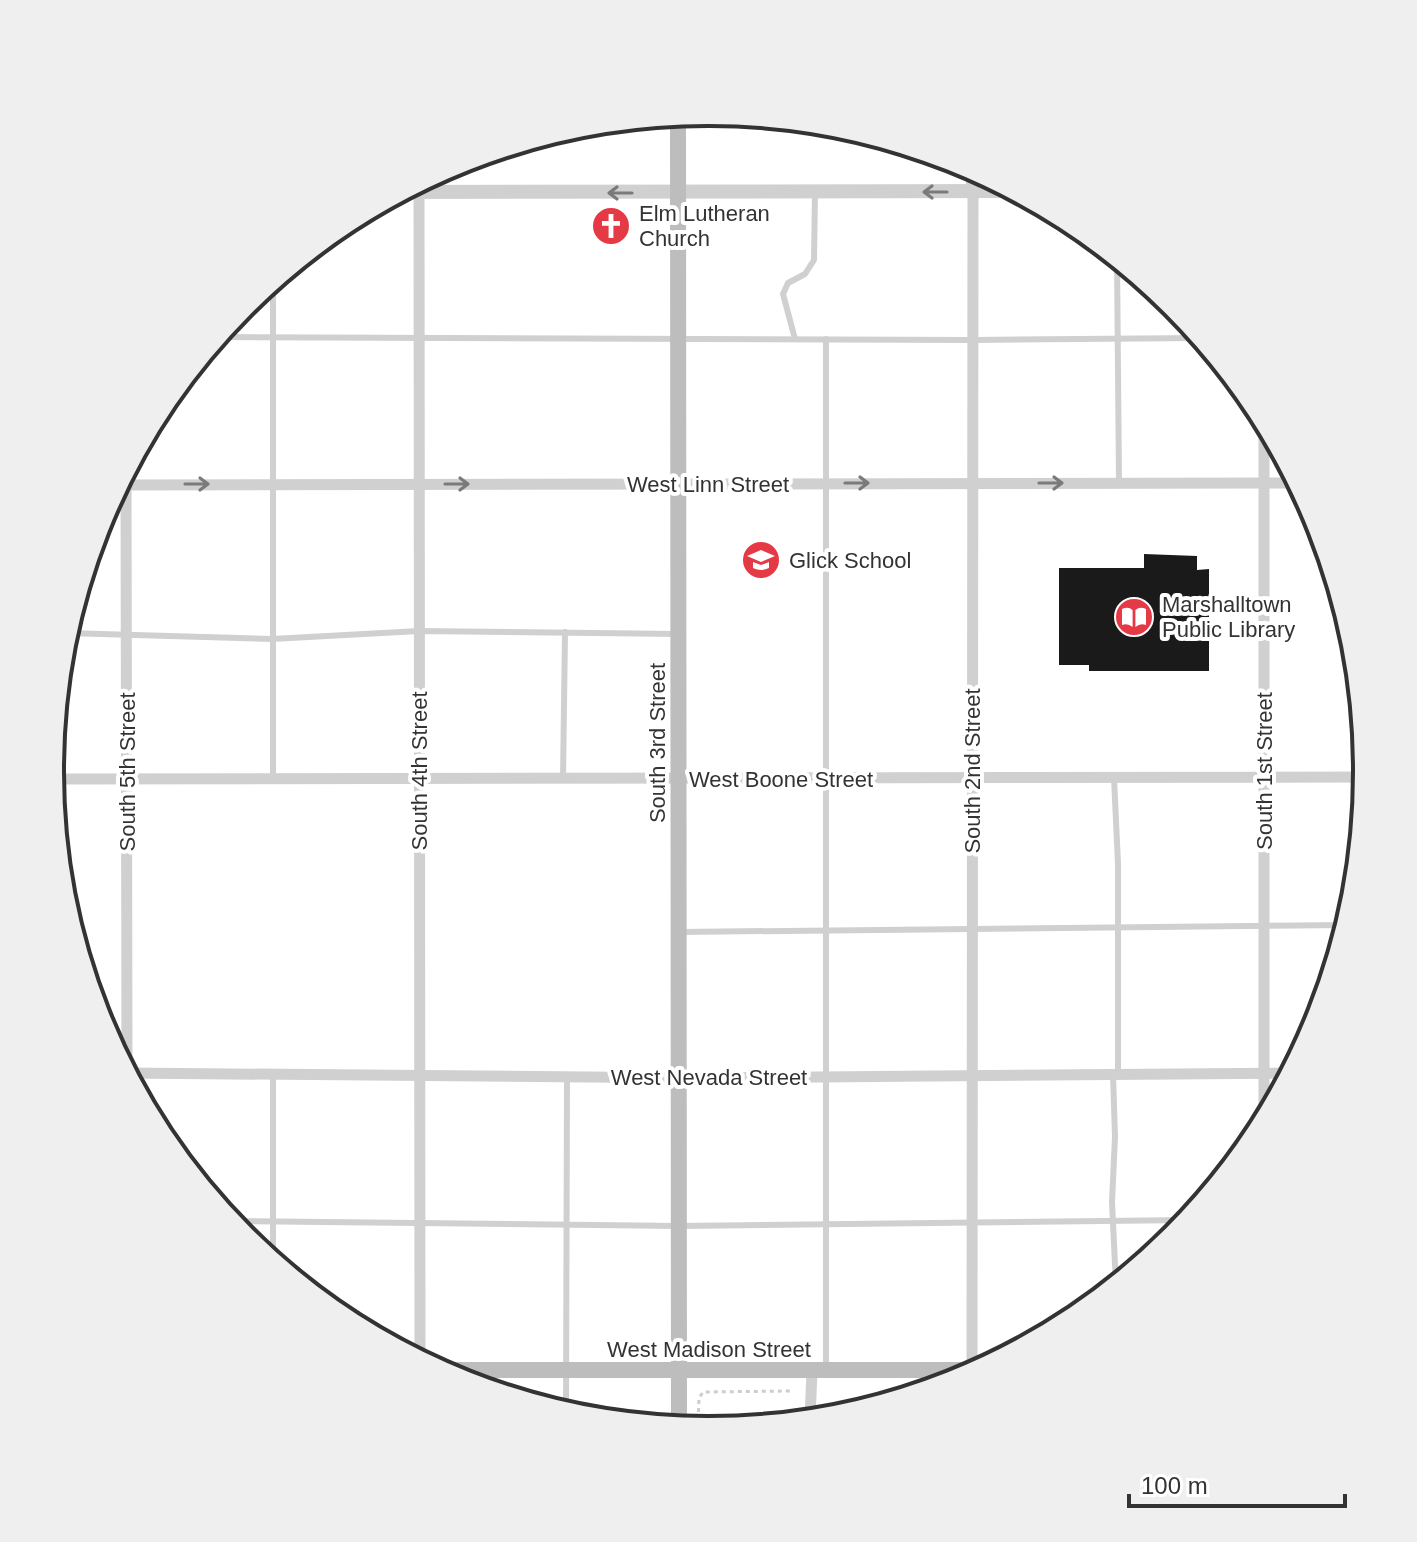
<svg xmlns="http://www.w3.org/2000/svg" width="1417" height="1542" viewBox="0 0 1417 1542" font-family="Arial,sans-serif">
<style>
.building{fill:#1a1a1a}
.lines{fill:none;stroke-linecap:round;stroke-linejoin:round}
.path{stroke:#cdcdcd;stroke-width:3;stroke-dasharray:4 4;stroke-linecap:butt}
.service{stroke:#d0d0d0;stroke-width:6}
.minor{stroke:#d0d0d0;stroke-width:11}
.tertiary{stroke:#d0d0d0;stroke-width:14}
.secondary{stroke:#bdbdbd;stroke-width:16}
.oneway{stroke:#7a7a7a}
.labels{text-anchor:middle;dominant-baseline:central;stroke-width:8;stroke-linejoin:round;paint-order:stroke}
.poi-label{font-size:22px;fill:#333;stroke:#fff;text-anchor:start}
.street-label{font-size:22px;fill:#333;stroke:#fff}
.rim{fill:none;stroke:#333;stroke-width:4}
</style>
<rect width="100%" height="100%" fill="#fff"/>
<polygon class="building" points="1144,554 1197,556 1197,570 1209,569 1209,671 1089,671 1089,665 1059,665 1059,568 1144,568"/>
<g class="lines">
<polyline class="path" points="698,1428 699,1398 703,1392 793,1391"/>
<g class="service">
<polyline points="1117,259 1119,483"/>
<polyline points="217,337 973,340 1201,338"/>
<polyline points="795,339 783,294 788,283 805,274 814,260 815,192"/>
<polyline points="826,339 826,1367"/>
<polyline points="66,633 272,639 419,631 678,634"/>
<polyline points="1114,778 1118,864 1118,1074"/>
<polyline points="273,779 273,281"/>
<polyline points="563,779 565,632"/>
<polyline points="679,932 1346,925"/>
<polyline points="1113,1074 1115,1137 1112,1202 1116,1285"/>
<polyline points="230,1221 679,1226 1188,1220"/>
<polyline points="273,1261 273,1074"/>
<polyline points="566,1413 567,1077"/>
</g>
<g class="minor">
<polyline points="419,183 420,1360"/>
<polyline points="1264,420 1264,1122"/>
<polyline points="126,470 127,1074"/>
<polyline points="119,485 1298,483"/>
<polyline points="51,779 1366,777"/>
<polyline points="127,1073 696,1078 1290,1073"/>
<polyline points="972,1373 973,191"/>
<polyline points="810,1420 812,1371"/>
</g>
<g class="tertiary">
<polyline points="973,191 973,169"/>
<polyline points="402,192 1013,191"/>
</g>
<g class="secondary">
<polyline points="678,116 679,1427"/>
<polyline points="440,1370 979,1370"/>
</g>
</g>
<defs><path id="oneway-shaft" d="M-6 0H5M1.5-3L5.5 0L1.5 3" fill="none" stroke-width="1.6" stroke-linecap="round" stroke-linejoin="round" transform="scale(2)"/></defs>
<g class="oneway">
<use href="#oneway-shaft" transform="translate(935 192) rotate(180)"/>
<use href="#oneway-shaft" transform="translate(620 193) rotate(-180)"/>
<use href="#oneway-shaft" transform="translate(857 483)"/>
<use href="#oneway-shaft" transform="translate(1051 483)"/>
<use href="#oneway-shaft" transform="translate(197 484)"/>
<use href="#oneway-shaft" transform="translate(457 484)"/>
</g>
<defs>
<g id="church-disc" transform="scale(2)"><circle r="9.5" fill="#e63946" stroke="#fff"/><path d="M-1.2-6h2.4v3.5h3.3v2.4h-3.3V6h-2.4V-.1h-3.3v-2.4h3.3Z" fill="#fff"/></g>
<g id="school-disc" transform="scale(2)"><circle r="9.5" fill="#e63946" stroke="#fff"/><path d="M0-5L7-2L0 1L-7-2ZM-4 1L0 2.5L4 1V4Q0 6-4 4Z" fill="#fff"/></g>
<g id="library-disc" transform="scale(2)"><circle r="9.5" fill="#e63946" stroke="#fff"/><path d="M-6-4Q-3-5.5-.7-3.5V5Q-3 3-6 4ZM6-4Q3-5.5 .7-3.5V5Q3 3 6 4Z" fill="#fff"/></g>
</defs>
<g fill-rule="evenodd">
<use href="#church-disc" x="611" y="226"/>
<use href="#school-disc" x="761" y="560"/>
<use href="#library-disc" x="1134" y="617"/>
</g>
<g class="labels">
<g class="poi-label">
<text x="639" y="213">Elm Lutheran<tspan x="639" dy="25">Church</tspan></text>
<text x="789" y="560">Glick School</text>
<text x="1162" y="604">Marshalltown<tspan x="1162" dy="25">Public Library</tspan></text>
</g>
<g class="street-label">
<text x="708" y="484">West Linn Street</text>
<text transform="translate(657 743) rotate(-90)">South 3rd Street</text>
<text transform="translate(419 771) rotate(-90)">South 4th Street</text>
<text transform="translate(972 771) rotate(-90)">South 2nd Street</text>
<text transform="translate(1264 771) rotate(-90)">South 1st Street</text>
<text transform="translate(127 772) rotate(-90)">South 5th Street</text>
<text x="781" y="779">West Boone Street</text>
<text x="709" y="1077">West Nevada Street</text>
<text x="709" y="1349">West Madison Street</text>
</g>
</g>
<path d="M0 0H1417V1542H0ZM708 126H709A644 644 0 0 1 1353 770V772A644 644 0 0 1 709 1416H708A644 644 0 0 1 64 772V770A644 644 0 0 1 708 126Z" fill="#efefef" fill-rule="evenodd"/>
<path class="rim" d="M708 126H709A644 644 0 0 1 1353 770V772A644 644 0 0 1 709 1416H708A644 644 0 0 1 64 772V770A644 644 0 0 1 708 126Z"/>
<path d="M1129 1494v12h216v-12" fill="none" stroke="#333333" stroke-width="4"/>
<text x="1141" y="1494" font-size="24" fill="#333333" stroke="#ffffff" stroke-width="6" paint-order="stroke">100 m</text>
</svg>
